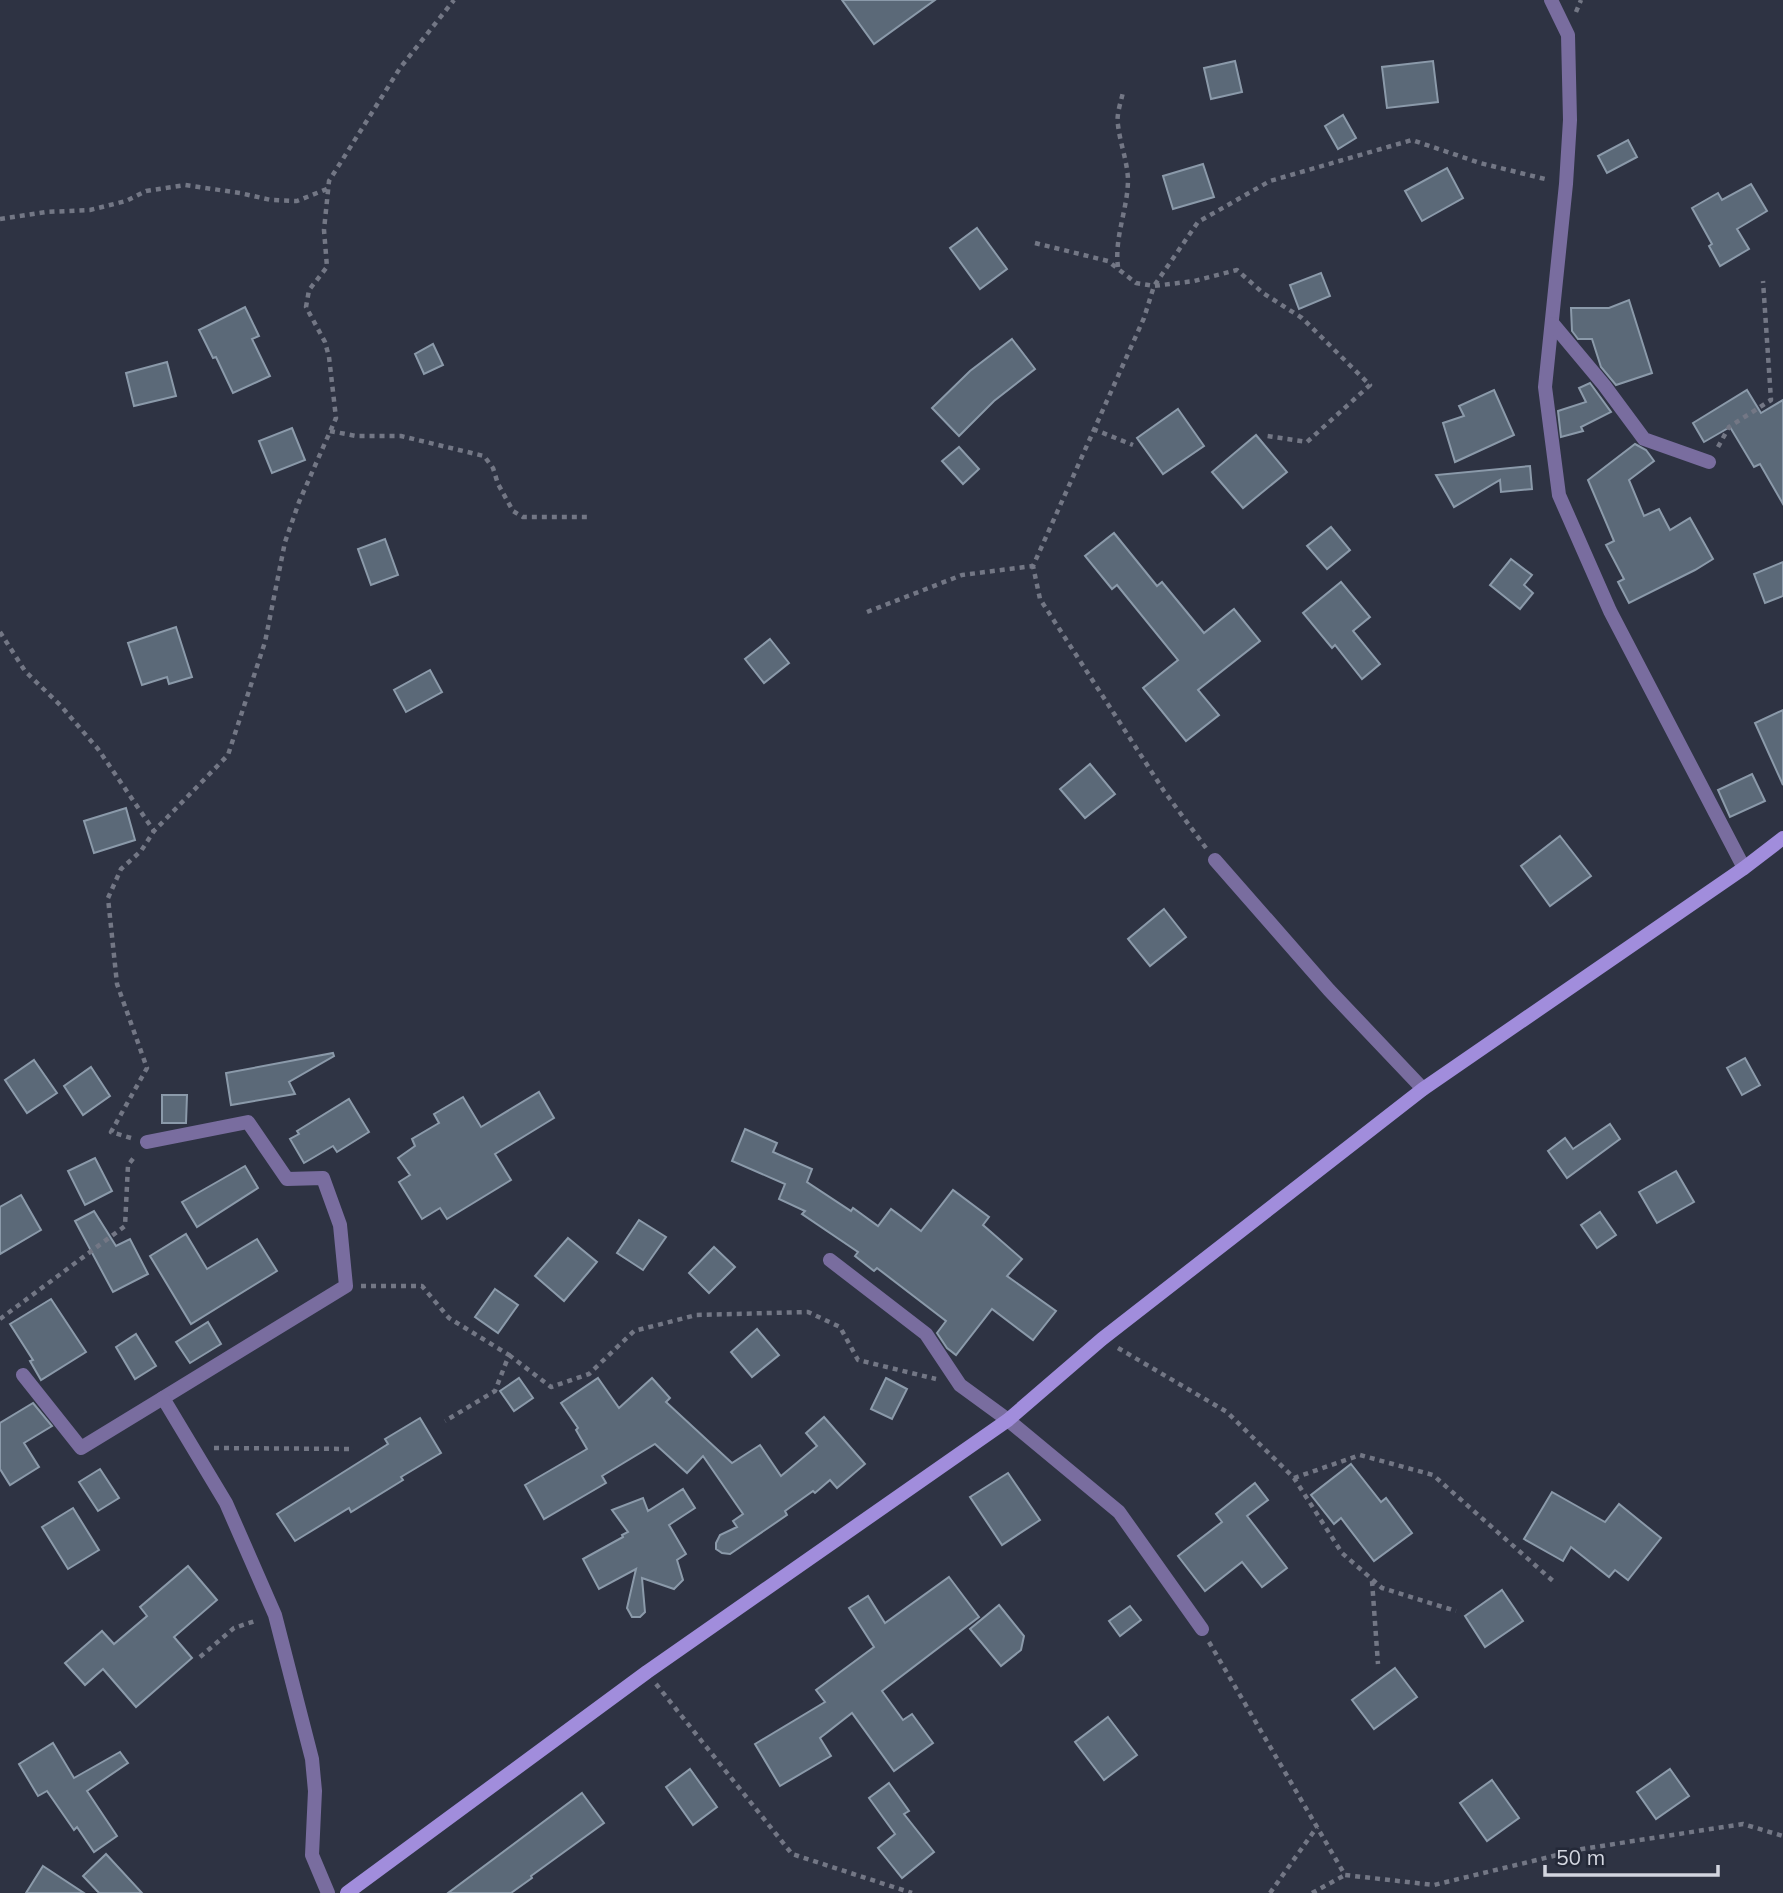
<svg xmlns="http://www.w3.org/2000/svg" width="1783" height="1893" viewBox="0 0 1783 1893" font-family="Mulish,sans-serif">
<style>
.building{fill:#5b6978;stroke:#8b9aaa;stroke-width:2}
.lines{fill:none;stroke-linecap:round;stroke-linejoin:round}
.path{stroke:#737785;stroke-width:4.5;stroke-dasharray:5 5;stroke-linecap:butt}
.street{stroke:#796d9f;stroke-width:14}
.secondary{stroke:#a18ddc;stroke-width:14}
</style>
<rect width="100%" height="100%" fill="#2e3343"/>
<g class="building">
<polygon points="842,0 935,0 874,44"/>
<polygon points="1235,61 1242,92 1211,99 1204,68"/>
<polygon points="1433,61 1438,102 1387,108 1382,67"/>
<polygon points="1343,115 1356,138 1338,149 1325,126"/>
<polygon points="1628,140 1637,157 1607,173 1598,156"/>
<polygon points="1203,164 1214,197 1173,209 1163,176"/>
<polygon points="1447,168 1463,198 1422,221 1405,191"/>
<polygon points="1751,184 1767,211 1737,229 1749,249 1720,266 1709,246 1712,244 1692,208 1718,193 1722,200"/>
<polygon points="977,228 1007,269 980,289 950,248"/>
<polygon points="1321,273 1330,296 1299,309 1290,285"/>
<polygon points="1629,300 1652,373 1616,385 1601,367 1592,339 1578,339 1572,331 1571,308 1609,308"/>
<polygon points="245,307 259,336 252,339 270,376 233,393 216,357 213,358 199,330"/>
<polygon points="1012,339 1035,369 994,401 959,436 932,408 970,371"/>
<polygon points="433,344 443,365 424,374 415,354"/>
<polygon points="167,362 176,396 134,406 126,373"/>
<polygon points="1590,383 1611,412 1581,427 1583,431 1561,437 1558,411 1586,402 1579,388"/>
<polygon points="1494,390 1514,435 1455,462 1443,423 1464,416 1459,406"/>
<polygon points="1747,390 1761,413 1783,400 1783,504 1760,464 1754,467 1730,427 1704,442 1693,423"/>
<polygon points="1178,409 1204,446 1163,474 1137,438"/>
<polygon points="292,428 305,460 272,473 259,441"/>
<polygon points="1256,435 1287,472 1243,508 1212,472"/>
<polygon points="1635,444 1646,450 1654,461 1629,480 1644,516 1659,509 1670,530 1690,518 1713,559 1695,570 1629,603 1618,582 1624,579 1606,545 1614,541 1588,480"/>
<polygon points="959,447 979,469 963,484 942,461"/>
<polygon points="1530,466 1532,489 1501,492 1500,480 1454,507 1436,475"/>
<polygon points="1331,527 1350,550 1327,569 1307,546"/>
<polygon points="1114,533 1157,586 1162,582 1204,633 1234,609 1260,641 1198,690 1219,715 1186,741 1143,688 1178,660 1117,585 1112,589 1085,556"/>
<polygon points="385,539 398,575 371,585 358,549"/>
<polygon points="1511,559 1532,575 1524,585 1533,593 1520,609 1490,585"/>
<polygon points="1783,562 1783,596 1765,603 1754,574"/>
<polygon points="1341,582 1370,617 1353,631 1380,664 1362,679 1335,645 1332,648 1303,613"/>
<polygon points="176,627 192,677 169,684 167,677 142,685 128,643"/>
<polygon points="770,639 789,663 764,683 745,659"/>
<polygon points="430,670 442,692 406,712 394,690"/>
<polygon points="1783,710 1783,785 1755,723"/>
<polygon points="1090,764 1115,794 1085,818 1060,789"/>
<polygon points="1752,774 1765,801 1730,817 1718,790"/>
<polygon points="126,808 135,840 94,853 84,821"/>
<polygon points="1560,836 1591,876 1550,906 1521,866"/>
<polygon points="1164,909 1186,937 1150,966 1128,939"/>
<polygon points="333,1053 334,1056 289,1082 295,1094 231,1105 226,1073"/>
<polygon points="1745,1058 1760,1085 1742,1095 1727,1068"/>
<polygon points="34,1060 57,1093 27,1113 5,1080"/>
<polygon points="91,1067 110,1096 83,1115 64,1086"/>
<polygon points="539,1092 554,1118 495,1154 511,1180 447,1219 440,1208 422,1219 399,1182 410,1175 398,1158 415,1146 412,1139 439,1123 434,1114 463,1097 481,1127"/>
<polygon points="162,1095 187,1095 186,1123 162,1123"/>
<polygon points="349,1099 369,1132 337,1152 333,1146 304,1163 290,1139 299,1134 297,1131"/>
<polygon points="1610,1124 1620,1139 1567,1178 1548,1151 1565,1138 1573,1149"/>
<polygon points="745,1129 777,1143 773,1152 812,1169 807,1182 851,1211 853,1208 878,1226 891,1209 921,1231 953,1190 989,1217 983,1225 1022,1259 1007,1276 1056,1311 1033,1340 992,1309 956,1355 947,1348 937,1333 946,1321 877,1268 874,1271 855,1256 858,1252 802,1214 805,1211 779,1199 785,1184 732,1161"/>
<polygon points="95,1158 112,1191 85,1205 68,1171"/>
<polygon points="245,1166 258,1188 197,1227 182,1202"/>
<polygon points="1676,1171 1694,1202 1657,1223 1639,1192"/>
<polygon points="21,1195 41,1230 0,1254 0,1207"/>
<polygon points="94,1211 116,1246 130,1239 148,1274 113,1292 75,1221"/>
<polygon points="1600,1212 1616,1235 1597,1248 1581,1225"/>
<polygon points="639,1220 666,1237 643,1270 617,1253"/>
<polygon points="186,1234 207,1269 257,1239 277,1271 191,1324 150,1256"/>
<polygon points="568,1238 597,1262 564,1301 535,1276"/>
<polygon points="714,1247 735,1267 709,1293 689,1273"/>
<polygon points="495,1289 518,1305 498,1333 475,1317"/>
<polygon points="51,1299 86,1352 41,1380 30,1361 33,1360 10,1324"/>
<polygon points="208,1322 221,1344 190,1363 176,1342"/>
<polygon points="757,1329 779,1355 752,1377 731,1352"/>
<polygon points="136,1334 156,1366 135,1379 116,1347"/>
<polygon points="519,1378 533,1398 514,1411 500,1391"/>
<polygon points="598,1378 619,1408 652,1378 670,1398 666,1402 732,1463 760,1445 781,1476 817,1446 806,1433 824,1417 865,1464 837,1488 830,1480 815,1493 813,1491 785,1511 787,1515 730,1554 722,1553 716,1549 716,1543 720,1535 737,1527 733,1521 743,1514 703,1456 687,1473 655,1444 602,1476 606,1483 544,1519 525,1485 587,1449 576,1430 578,1428 561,1403"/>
<polygon points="886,1378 907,1389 892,1419 871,1409"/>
<polygon points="33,1403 52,1426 24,1443 39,1467 10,1485 0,1469 0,1423"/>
<polygon points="420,1418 441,1453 401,1477 403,1480 351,1512 349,1508 295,1541 277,1514 388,1444 385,1439"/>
<polygon points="1351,1464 1381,1502 1386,1498 1412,1533 1374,1561 1341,1518 1334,1524 1311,1495"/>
<polygon points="100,1469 119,1498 98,1511 79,1482"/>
<polygon points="1008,1473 1040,1520 1002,1545 970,1497"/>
<polygon points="1255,1483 1268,1500 1247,1516 1287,1568 1262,1587 1242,1562 1205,1591 1178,1556 1222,1522 1216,1514"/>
<polygon points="683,1489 695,1508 669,1525 686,1554 677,1560 683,1580 674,1589 642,1578 645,1612 640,1617 632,1617 627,1608 636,1569 599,1589 583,1559 623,1537 622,1535 628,1532 612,1510 643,1498 648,1511"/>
<polygon points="1552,1492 1605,1522 1619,1504 1661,1538 1628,1580 1615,1570 1609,1577 1571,1547 1563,1561 1524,1539"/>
<polygon points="73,1508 99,1550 68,1569 42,1527"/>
<polygon points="188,1566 217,1600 174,1637 192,1658 136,1707 103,1669 85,1685 65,1663 102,1631 114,1644 147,1616 140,1607"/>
<polygon points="949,1577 979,1617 882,1691 903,1720 912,1714 933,1743 894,1771 852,1713 820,1738 831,1756 780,1786 755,1744 825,1702 816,1690 874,1647 849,1608 868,1596 885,1623"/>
<polygon points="1502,1590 1523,1621 1485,1647 1465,1616"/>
<polygon points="999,1605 1024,1636 1021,1650 1001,1666 970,1629"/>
<polygon points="1130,1606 1141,1620 1120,1636 1109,1621"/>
<polygon points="1395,1668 1417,1697 1374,1729 1352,1700"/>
<polygon points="1108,1717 1137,1755 1104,1780 1075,1742"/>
<polygon points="53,1743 74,1778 120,1752 128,1763 87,1791 117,1836 94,1852 77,1827 74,1830 47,1791 38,1796 19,1764"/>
<polygon points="690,1769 717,1807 693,1825 666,1787"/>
<polygon points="1670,1769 1689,1796 1656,1819 1637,1792"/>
<polygon points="1492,1780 1519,1818 1487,1841 1460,1803"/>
<polygon points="889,1783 909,1811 904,1814 934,1852 902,1878 878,1848 895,1834 869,1798"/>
<polygon points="582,1793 604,1823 531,1876 532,1878 511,1893 448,1893"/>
<polygon points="106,1854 142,1893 99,1893 83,1876"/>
<polygon points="43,1866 84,1893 26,1893"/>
</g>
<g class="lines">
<g class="path">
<polyline points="1576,12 1581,0"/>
<polyline points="0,219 46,212 90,210 126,201 146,191 185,185 240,193 271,200 297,201 327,189"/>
<polyline points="1035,243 1108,261 1136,283 1154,286 1194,281 1237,270 1263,293 1302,318 1370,385 1307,442 1267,436"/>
<path d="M1118,267c-4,-30 10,-58 10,-88 -1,-19 -8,-36 -10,-54 -2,-10 3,-23 5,-33"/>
<polyline points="1093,429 1133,445"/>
<polyline points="330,431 356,436 401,436 484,456 493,468 498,484 513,511 523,517 589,517"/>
<polyline points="1718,447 1729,427 1771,400 1763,281"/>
<polyline points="867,612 962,575 1033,566"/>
<polyline points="0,632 25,671 61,706 98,749 154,831"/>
<polyline points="1206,848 1164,791 1040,599 1033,566 1144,318 1154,286 1198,222 1270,181 1412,140 1480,163 1549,180"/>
<polyline points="131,1138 111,1132 147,1068 117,984 108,898 121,869 141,851 154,831 228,755 265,642 285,542 299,502 336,418 329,357 325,342 306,307 309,290 327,267 324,230 329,181 400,68 454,0"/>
<polyline points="361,1286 422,1286 449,1318 509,1355 495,1391 445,1421"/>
<polyline points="0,1319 125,1226 128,1165 136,1155"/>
<polyline points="1118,1348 1227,1412 1294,1478 1342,1553 1382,1588 1456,1611"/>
<polyline points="509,1355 551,1387 589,1374 634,1331 696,1315 808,1312 840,1327 858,1360 936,1379"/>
<polyline points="214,1448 354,1449"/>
<polyline points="1294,1478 1360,1455 1433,1475 1553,1581"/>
<polyline points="1372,1581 1378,1664"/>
<polyline points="1209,1642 1345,1875 1434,1885 1582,1849 1743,1824 1783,1836"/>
<polyline points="200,1657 234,1628 258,1620"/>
<polyline points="656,1684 792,1854 912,1893"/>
<polyline points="1270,1893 1317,1827"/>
<polyline points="1312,1893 1345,1875"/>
</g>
<g class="street">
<polyline points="1551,0 1568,35 1570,120 1566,184 1545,387 1559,495 1610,611 1744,868"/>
<polyline points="1553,324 1604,385 1644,439 1709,462"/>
<polyline points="1215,860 1329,990 1423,1089"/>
<polyline points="147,1142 248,1122 287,1179 323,1178 340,1225 346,1286 163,1398"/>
<polyline points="830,1260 926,1334 960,1385 1008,1420 1119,1512 1202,1629"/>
<polyline points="23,1375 81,1448 163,1398 226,1503 275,1615 312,1759 315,1791 312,1855 328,1893"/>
</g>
<polyline class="secondary" points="347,1893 647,1672 1008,1420 1102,1339 1423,1089 1744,868 1783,838"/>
</g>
<path d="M1545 1865v10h173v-10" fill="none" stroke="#d3d6e0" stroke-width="3.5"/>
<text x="1556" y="1865" font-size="21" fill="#d3d6e0" stroke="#242938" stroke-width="5" paint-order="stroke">50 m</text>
</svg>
